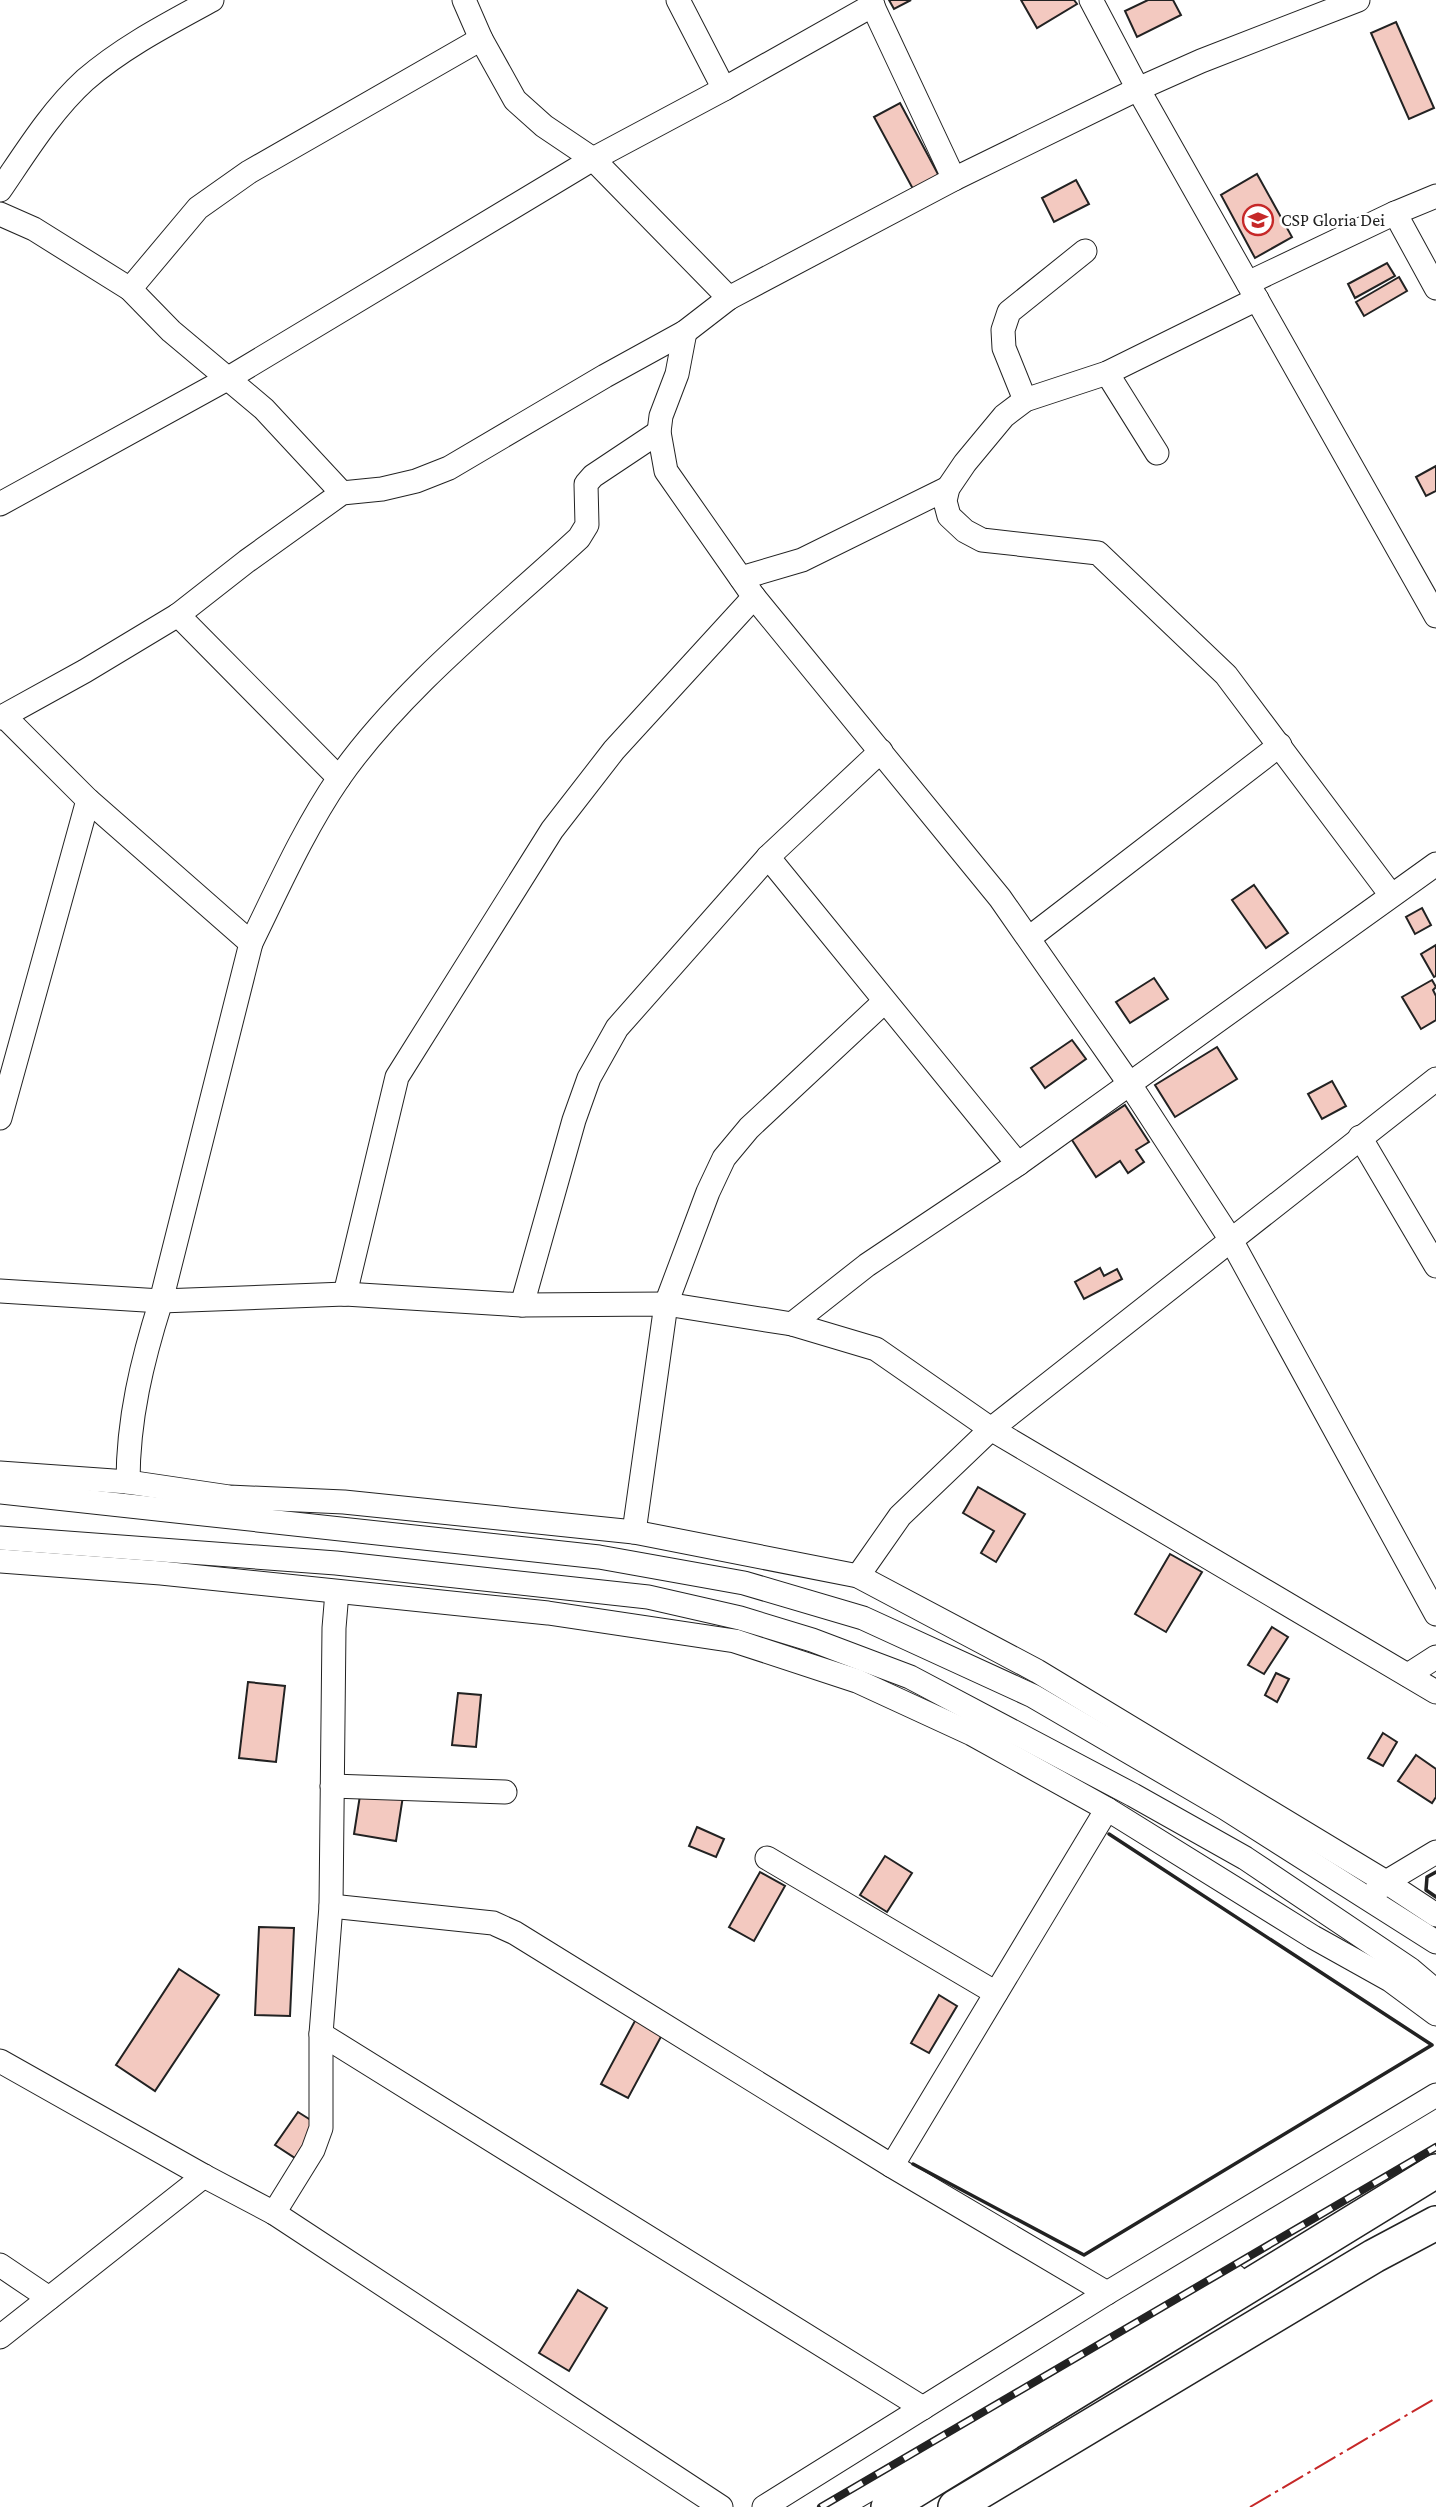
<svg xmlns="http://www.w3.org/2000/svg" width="1436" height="2507" viewBox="0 0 1436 2507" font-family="'Crimson Pro',serif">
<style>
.building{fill:#f3c9c0;stroke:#222;stroke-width:2}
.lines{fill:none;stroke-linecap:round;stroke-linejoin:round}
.minor-casing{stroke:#222;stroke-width:25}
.highway-casing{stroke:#222;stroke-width:36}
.minor{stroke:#fff;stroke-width:23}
.highway{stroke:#fff;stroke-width:33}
.rail-casing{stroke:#222;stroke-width:8}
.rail{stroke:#fff;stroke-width:5;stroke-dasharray:16;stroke-linecap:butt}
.wall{stroke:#222;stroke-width:3.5}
.power{stroke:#c62828;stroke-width:2;stroke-dasharray:24 5 3.5 5;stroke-linecap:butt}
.labels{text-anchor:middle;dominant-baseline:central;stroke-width:5;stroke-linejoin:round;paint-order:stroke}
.poi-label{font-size:18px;fill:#222;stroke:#fff;text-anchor:start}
</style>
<rect width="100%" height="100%" fill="#fff"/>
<g class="building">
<polygon points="889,0 911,0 894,9"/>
<polygon points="1021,0 1074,0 1077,4 1037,28"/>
<polygon points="1148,0 1173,0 1181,15 1137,37 1125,11"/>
<polygon points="1396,22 1434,108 1409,119 1371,33"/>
<polygon points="900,103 939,176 913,189 874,117"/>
<polygon points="1257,174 1292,237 1255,258 1221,195"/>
<polygon points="1076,180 1089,204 1054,222 1042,198"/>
<polygon points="1387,263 1395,276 1355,298 1348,284"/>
<polygon points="1399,277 1407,291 1364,316 1356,302"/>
<polygon points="1436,466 1436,491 1426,496 1416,477"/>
<polygon points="1254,885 1288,933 1266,948 1232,900"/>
<polygon points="1422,908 1431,925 1415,934 1406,917"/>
<polygon points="1436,945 1436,976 1434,977 1421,954"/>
<polygon points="1154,978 1168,999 1130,1023 1116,1002"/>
<polygon points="1432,980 1436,987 1433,990 1436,996 1436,1020 1421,1029 1402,997"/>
<polygon points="1072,1040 1086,1059 1045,1088 1031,1068"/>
<polygon points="1217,1047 1237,1079 1175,1117 1155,1085"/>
<polygon points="1332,1081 1346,1106 1322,1119 1308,1094"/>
<polygon points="1125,1105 1149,1142 1136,1150 1144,1162 1128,1173 1120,1161 1096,1177 1072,1140"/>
<polygon points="1100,1268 1104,1276 1117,1269 1122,1279 1084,1299 1075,1282"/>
<polygon points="978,1487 1025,1514 996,1562 981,1553 994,1531 963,1513"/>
<polygon points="1170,1554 1202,1572 1166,1632 1135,1614"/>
<polygon points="1272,1627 1288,1637 1264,1674 1248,1665"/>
<polygon points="1276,1673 1289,1679 1277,1702 1265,1695"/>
<polygon points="248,1682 285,1686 276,1762 239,1758"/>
<polygon points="458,1693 481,1695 476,1747 452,1745"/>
<polygon points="1383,1733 1397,1742 1383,1766 1368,1758"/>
<polygon points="1416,1755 1436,1769 1436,1797 1432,1803 1398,1781"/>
<polygon points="361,1789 403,1796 396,1841 354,1834"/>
<polygon points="697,1827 724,1839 716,1857 689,1846"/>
<polygon points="885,1856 912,1873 887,1912 860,1895"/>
<polygon points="760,1872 785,1886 754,1941 729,1927"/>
<polygon points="259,1927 294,1928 290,2016 255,2015"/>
<polygon points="179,1969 219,1995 155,2091 116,2065"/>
<polygon points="939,1995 957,2006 929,2053 911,2043"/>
<polygon points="636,2019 663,2033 628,2098 601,2084"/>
<polygon points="298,2112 317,2124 295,2158 275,2145"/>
<polygon points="578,2290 607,2308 569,2371 539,2353"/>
</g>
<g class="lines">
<g class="minor-casing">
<g id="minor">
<polyline points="464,0 481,39 515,100 544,126 593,159 729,298"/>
<polyline points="678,0 724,89"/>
<polyline points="870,0 954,179"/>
<polyline points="1091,0 1138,89 1436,616"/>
<path d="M0,190c26,-38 51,-79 85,-110 38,-33 83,-56 127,-80"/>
<polyline points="1395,213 1436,288"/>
<polyline points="0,214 34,229 130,289 171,331 264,409 342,493"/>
<polyline points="1248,283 1395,213 1436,196"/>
<polyline points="130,289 198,208 249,172 481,39"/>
<polyline points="1257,299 1107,373 1025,400 1004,416 965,463 948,488 945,501 949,516 965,531 982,540 1098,553 1226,675 1391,895"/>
<polyline points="685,332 677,374 661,416 659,432 666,471 754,597 1000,898 1129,1083 1231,1240 1436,1614"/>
<polyline points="1107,373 1157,453"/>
<polyline points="1025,400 1004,348 1003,330 1009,312 1085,251"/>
<polyline points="0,504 227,379 593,159 724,89 873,5"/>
<polyline points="741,578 802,560 948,488"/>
<polyline points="178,615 339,778"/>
<path d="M4,716l84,84 163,143 -90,358c-19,60 -33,118 -33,181"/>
<polyline points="0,718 85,671 178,615 247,561 342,493 382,489 416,481 449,468 605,376 685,332 729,298 954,179 1138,89 1201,61 1358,0"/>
<polyline points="768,857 1018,1164"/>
<polyline points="1029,938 1280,745"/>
<path d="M251,943c27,-55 53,-114 88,-165 61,-88 161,-167 240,-240l8,-13 -1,-41 7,-8 66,-44"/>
<polyline points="0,1118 88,800"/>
<polyline points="1360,1137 1436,1266"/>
<polyline points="0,1291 161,1301 345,1294 522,1305 666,1304 792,1324 876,1349 991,1429 1436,1692"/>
<polyline points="345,1294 397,1077 552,830 614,750 754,597"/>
<polyline points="522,1305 574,1120 589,1078 617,1028 768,857 881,751"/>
<polyline points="792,1324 867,1265 1018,1164 1436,864"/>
<polyline points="0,1473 128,1482 229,1497 344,1502 634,1532 858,1576 1037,1671 1386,1882 1436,1915"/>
<polyline points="0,1492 599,1557 744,1583 863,1618 1033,1696 1225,1808 1436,1942"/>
<polyline points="634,1532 666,1304 708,1192 724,1158 749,1128 884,1002"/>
<polyline points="0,1538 336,1563 648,1597 740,1618 812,1640 910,1677 1133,1795 1245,1858 1410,1969 1436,1991"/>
<polyline points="0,1561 161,1573 548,1613 735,1641 857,1681 972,1734 1107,1809 1313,1937 1390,1980 1436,2014"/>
<polyline points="858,1576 900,1516 991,1429 1436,1079"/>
<polyline points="1408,1675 1436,1657"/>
<polyline points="332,1786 505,1792"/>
<polyline points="767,1858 996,1993"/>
<polyline points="1376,1891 1386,1882 1436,1852"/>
<polyline points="331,1906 493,1923 515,1933 892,2166 1107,2293"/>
<polyline points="321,2034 923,2408"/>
<polyline points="0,2061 204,2176 274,2213 721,2507"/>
<polyline points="892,2166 1107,1809"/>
<polyline points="274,2213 313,2150 321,2128 321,2034 331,1906 334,1628 337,1592"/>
<polyline points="0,2265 49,2298"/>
<polyline points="0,2337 204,2176"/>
<polyline points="764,2507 1107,2293 1436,2095"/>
<polyline points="839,2507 1235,2276"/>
</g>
</g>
<g class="highway-casing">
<g id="highway">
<polyline points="888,2507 1436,2171"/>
<polyline points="955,2507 1374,2256 1436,2223"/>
</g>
</g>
<use href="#minor" class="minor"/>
<use href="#highway" class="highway"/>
<g class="rail-casing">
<polyline id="rail" points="821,2507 1436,2147"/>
</g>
<use href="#rail" class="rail"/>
<g class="wall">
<polyline points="1436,1872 1427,1877 1426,1890 1436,1897"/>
<polyline points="913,2164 1084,2255 1432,2045 1109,1834"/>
</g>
<polyline class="power" points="1250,2507 1436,2398"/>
</g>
<defs>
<g id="school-ring" transform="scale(1.575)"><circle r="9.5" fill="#fff" stroke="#c62828" stroke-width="1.5"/><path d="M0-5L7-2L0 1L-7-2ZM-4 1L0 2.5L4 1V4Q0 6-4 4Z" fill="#c62828"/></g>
</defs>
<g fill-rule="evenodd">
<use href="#school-ring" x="1258" y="220"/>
</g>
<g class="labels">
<g class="poi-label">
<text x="1281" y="220">CSP Gloria Dei</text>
</g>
</g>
</svg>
